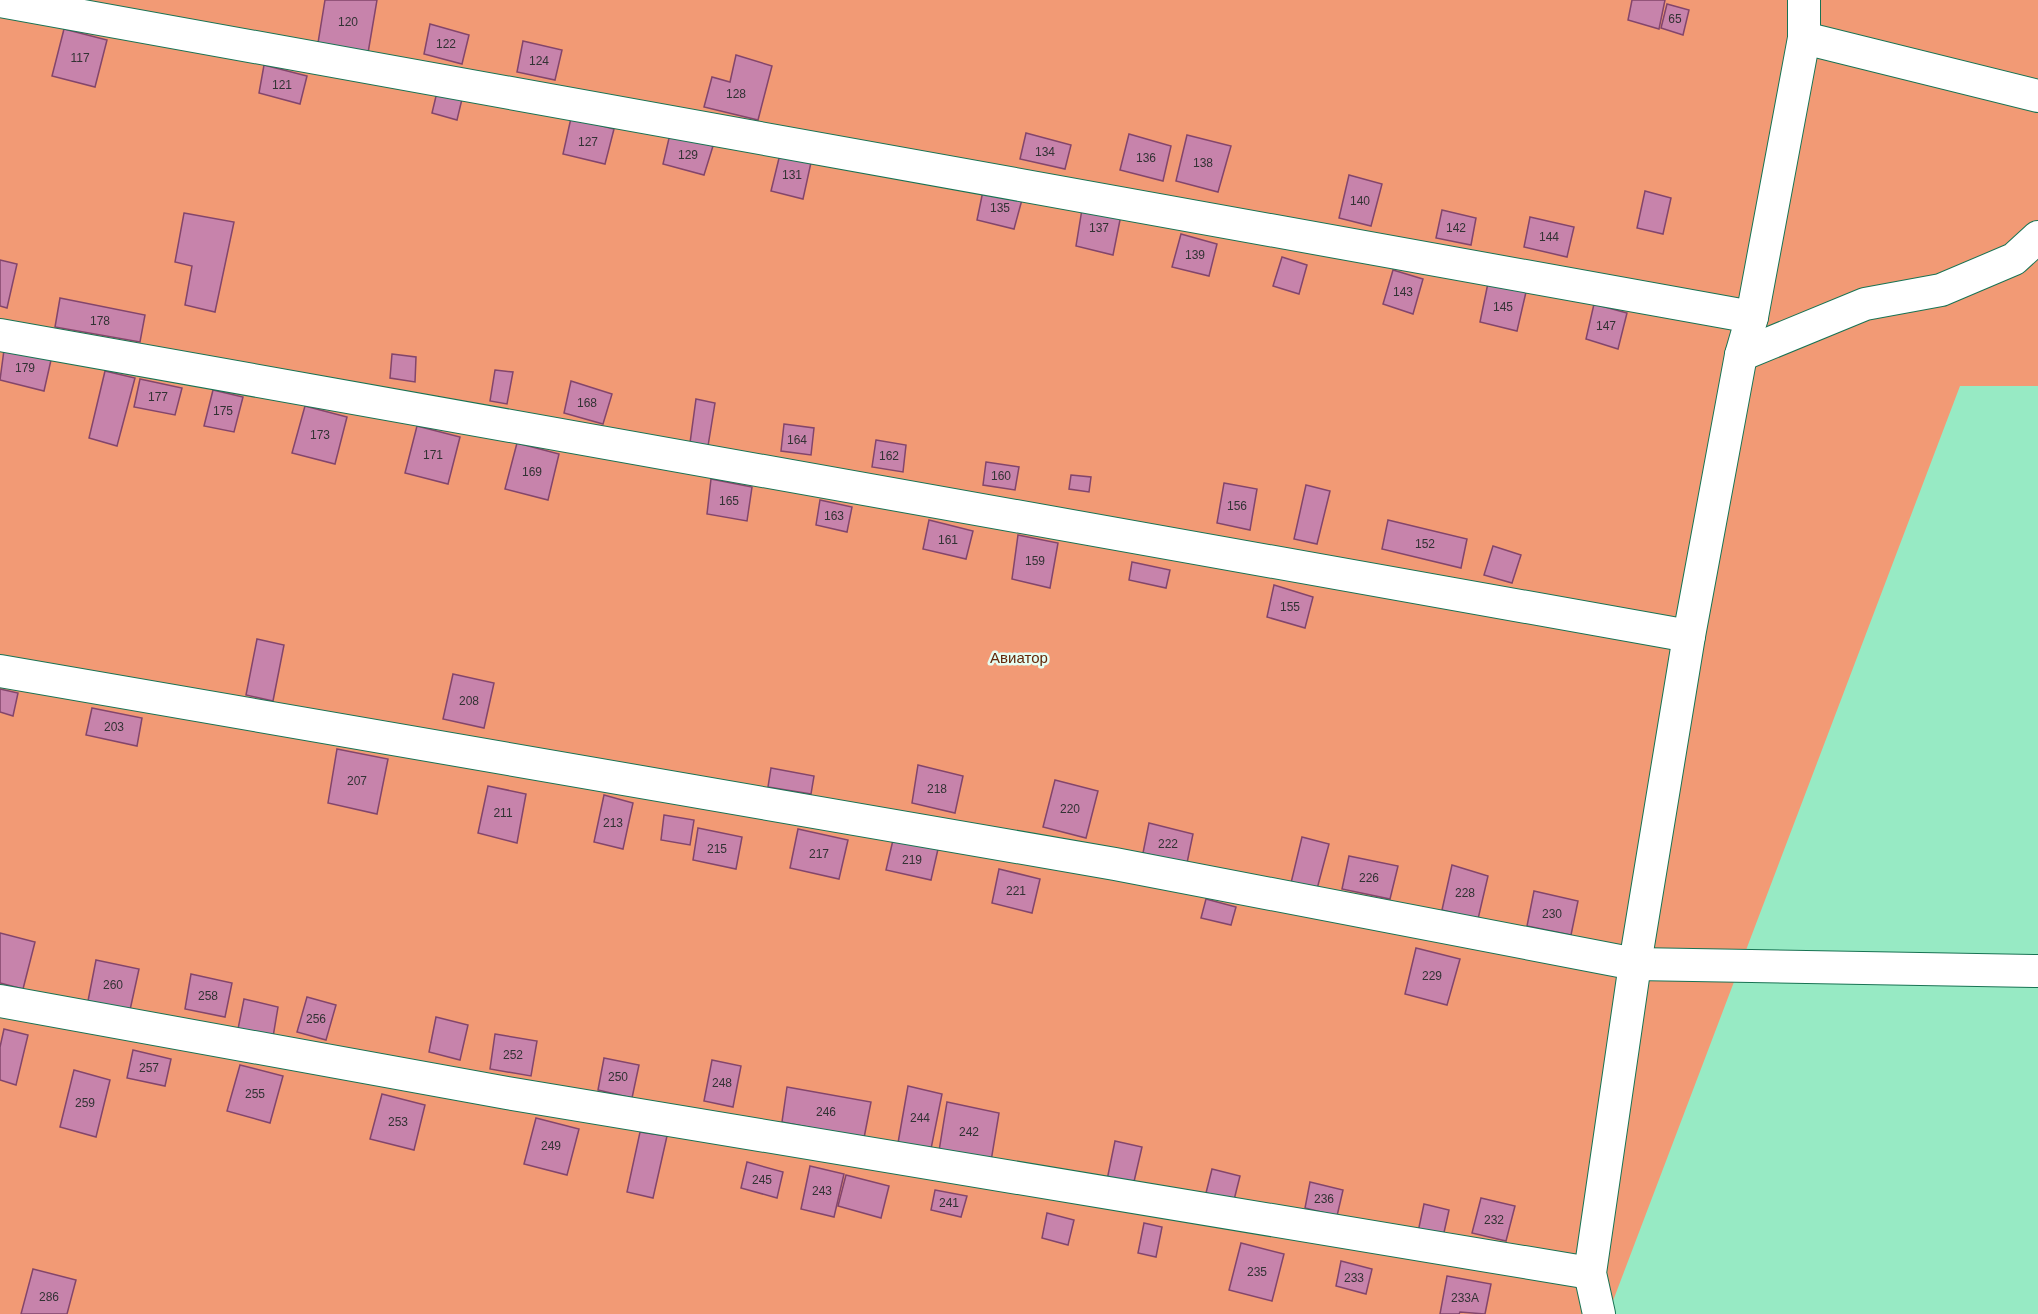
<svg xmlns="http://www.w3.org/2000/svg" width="2038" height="1314" viewBox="0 0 2038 1314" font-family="Arial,sans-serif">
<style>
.green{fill:#f29a75}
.building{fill:#c783ab;stroke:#83456b;stroke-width:1.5}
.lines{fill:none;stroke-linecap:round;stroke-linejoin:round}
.minor-casing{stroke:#187353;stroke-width:34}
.minor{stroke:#fff;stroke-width:32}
.labels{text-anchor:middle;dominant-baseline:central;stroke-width:5;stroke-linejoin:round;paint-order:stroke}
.number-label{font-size:12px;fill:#323234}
.park-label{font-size:15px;fill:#632708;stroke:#e5fdf1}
</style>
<rect width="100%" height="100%" fill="#97eac4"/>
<polygon class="green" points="0,0 2038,0 2038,386 1960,386 1608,1314 0,1314"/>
<g class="building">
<polygon points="325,0 377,0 368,53 318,43"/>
<polygon points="1632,0 1665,0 1659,29 1628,20"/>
<polygon points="1667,4 1689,10 1683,35 1661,28"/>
<polygon points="430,24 469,35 462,64 424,54"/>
<polygon points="64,29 107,40 95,87 52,76"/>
<polygon points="523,41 562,50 555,80 517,72"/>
<polygon points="736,55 772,66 758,120 704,107 712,77 730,82"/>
<polygon points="264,65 307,76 300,104 259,93"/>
<polygon points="437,92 462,99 457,120 432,113"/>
<polygon points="571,118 614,129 605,164 563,154"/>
<polygon points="1026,133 1071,145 1065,169 1020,159"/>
<polygon points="670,134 713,146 704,175 663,164"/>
<polygon points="1129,134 1171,146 1163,181 1120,170"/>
<polygon points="1187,135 1231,146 1218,192 1176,181"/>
<polygon points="781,150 812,158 803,199 771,191"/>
<polygon points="1349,175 1382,184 1371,226 1339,218"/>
<polygon points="984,186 1023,196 1014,229 977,220"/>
<polygon points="1645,191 1671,198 1663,234 1637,228"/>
<polygon points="1083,203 1122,210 1113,255 1076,246"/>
<polygon points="1442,210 1476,218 1471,245 1436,238"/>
<polygon points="184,213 234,222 215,312 185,305 192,266 175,262"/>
<polygon points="1530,217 1574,227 1567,257 1524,247"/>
<polygon points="1181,234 1217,244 1209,276 1172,267"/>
<polygon points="1282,257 1307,265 1299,294 1273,286"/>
<polygon points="0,260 17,264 7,308 0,306"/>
<polygon points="1393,270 1423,279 1413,314 1383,304"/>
<polygon points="1488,283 1526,292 1517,331 1480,322"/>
<polygon points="60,298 145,315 140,342 55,327"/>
<polygon points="1594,304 1627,313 1618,349 1586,339"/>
<polygon points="4,350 51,360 44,391 0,380"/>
<polygon points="392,354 416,357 415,382 390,378"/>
<polygon points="495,370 513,372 507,404 490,401"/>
<polygon points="105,371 135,378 117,446 89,438"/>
<polygon points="140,379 182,388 175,415 134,407"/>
<polygon points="571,381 612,394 603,424 564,413"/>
<polygon points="213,390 243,397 234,432 204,426"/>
<polygon points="696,399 715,403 708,446 690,443"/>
<polygon points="305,406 347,417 335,464 292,453"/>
<polygon points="784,424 814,428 811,455 781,451"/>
<polygon points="417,426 460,437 448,484 405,473"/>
<polygon points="876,440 906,445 903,472 872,467"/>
<polygon points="517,443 559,454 548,500 505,489"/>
<polygon points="986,462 1019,467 1015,490 983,485"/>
<polygon points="1071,475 1091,477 1089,492 1069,489"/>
<polygon points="711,479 752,487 747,521 707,514"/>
<polygon points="1224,483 1257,489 1250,530 1217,523"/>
<polygon points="1306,485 1330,491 1317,544 1294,539"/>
<polygon points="820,500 852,507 847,532 816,525"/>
<polygon points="929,520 973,531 966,559 923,549"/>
<polygon points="1388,520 1467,539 1461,568 1382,549"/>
<polygon points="1018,535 1058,543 1050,588 1012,579"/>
<polygon points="1493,546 1521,555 1512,583 1484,575"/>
<polygon points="1132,562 1170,570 1166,588 1129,580"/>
<polygon points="1274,585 1313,597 1305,628 1267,617"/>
<polygon points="257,639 284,645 273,701 246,695"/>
<polygon points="453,674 494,683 484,728 443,719"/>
<polygon points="0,689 18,693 13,716 0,712"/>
<polygon points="92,708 142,718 137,746 86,735"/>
<polygon points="337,749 388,759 377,814 328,803"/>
<polygon points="918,765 963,776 955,813 912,803"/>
<polygon points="771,768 814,776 811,794 768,787"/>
<polygon points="1055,780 1098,791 1086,838 1043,827"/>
<polygon points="488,786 526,794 517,843 478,833"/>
<polygon points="604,795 633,803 623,849 594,842"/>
<polygon points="664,815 694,820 690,845 661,840"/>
<polygon points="1149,823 1193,834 1187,863 1143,853"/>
<polygon points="698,828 742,837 736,869 693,860"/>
<polygon points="798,829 848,840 839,879 790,868"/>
<polygon points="1302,837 1329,844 1317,889 1291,883"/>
<polygon points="893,840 938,849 931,880 886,870"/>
<polygon points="1349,856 1398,866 1390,899 1342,889"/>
<polygon points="1452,865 1488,876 1478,919 1442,910"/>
<polygon points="999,869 1040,879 1032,913 992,903"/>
<polygon points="1534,891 1578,901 1571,935 1527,926"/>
<polygon points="1206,899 1236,907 1231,925 1201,918"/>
<polygon points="0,933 35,942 23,989 0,983"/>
<polygon points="1416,948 1460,959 1447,1005 1405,994"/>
<polygon points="96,960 139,969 130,1010 88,1001"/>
<polygon points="191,974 232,983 225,1017 185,1009"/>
<polygon points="307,997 336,1005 326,1040 297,1032"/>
<polygon points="244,999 278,1007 273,1037 238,1029"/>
<polygon points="436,1017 468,1025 460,1060 429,1052"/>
<polygon points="4,1029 28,1035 16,1085 0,1080 0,1047"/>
<polygon points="495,1034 537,1041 531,1076 490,1069"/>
<polygon points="133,1050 171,1059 165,1086 127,1078"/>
<polygon points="604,1058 639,1065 632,1098 598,1090"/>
<polygon points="712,1060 741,1066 733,1107 704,1101"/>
<polygon points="240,1065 283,1076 270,1123 227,1111"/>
<polygon points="74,1070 110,1080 96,1137 60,1127"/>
<polygon points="908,1086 942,1094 931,1149 898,1143"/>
<polygon points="787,1087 871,1102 864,1138 782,1122"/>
<polygon points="382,1094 425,1105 414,1150 370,1139"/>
<polygon points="947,1102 999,1113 991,1161 939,1151"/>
<polygon points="536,1118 579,1129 567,1175 524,1164"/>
<polygon points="640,1132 667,1136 653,1198 627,1192"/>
<polygon points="1115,1141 1142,1147 1133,1186 1107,1180"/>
<polygon points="747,1162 783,1172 777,1198 741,1188"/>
<polygon points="810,1166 844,1174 834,1217 801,1209"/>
<polygon points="1212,1169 1240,1176 1234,1200 1206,1193"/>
<polygon points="846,1175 889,1186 881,1218 838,1206"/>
<polygon points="1310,1182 1343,1190 1337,1216 1305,1208"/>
<polygon points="935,1190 967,1196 961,1217 931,1210"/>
<polygon points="1481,1198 1515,1206 1506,1241 1472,1233"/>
<polygon points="1424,1204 1449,1210 1443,1237 1418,1232"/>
<polygon points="1047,1213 1074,1220 1068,1245 1042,1238"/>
<polygon points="1144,1223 1162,1227 1156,1257 1138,1253"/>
<polygon points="1241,1243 1284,1254 1272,1301 1229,1290"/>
<polygon points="1341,1261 1372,1269 1366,1294 1336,1286"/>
<polygon points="33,1269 76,1280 67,1314 21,1314"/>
<polygon points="1447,1276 1491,1284 1485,1314 1460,1312 1459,1314 1440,1314"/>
</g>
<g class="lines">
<g class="minor-casing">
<g id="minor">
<polyline points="0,1 1752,317"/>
<polyline points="1804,38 2038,96"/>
<polyline points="0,335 1689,636"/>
<polyline points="1741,355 1865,304 1941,290 2014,259 2038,237"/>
<polyline points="0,671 1115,864 1635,964 2038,971"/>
<polyline points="0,1001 507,1093 1590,1273"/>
<polyline points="1599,1314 1590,1273 1635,964 1689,636 1741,355 1752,317 1804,38 1804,0"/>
</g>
</g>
<use href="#minor" class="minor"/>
</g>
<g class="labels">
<g class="number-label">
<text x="1675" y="19">65</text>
<text x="348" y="22">120</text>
<text x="446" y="44">122</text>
<text x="80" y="58">117</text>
<text x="539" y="61">124</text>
<text x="282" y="85">121</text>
<text x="736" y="94">128</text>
<text x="588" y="142">127</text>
<text x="1045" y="152">134</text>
<text x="688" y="155">129</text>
<text x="1146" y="158">136</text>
<text x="1203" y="163">138</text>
<text x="792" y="175">131</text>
<text x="1360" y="201">140</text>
<text x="1000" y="208">135</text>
<text x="1099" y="228">137</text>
<text x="1456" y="228">142</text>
<text x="1549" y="237">144</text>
<text x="1195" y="255">139</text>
<text x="1403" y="292">143</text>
<text x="1503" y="307">145</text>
<text x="100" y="321">178</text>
<text x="1606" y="326">147</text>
<text x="25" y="368">179</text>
<text x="158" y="397">177</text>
<text x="587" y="403">168</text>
<text x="223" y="411">175</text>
<text x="320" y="435">173</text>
<text x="797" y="440">164</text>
<text x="433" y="455">171</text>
<text x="889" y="456">162</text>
<text x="532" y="472">169</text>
<text x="1001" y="476">160</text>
<text x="729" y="501">165</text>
<text x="1237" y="506">156</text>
<text x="834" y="516">163</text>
<text x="948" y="540">161</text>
<text x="1425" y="544">152</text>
<text x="1035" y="561">159</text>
<text x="1290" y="607">155</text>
<text x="469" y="701">208</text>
<text x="114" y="727">203</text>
<text x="357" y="781">207</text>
<text x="937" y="789">218</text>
<text x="1070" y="809">220</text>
<text x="503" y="813">211</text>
<text x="613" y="823">213</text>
<text x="1168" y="844">222</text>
<text x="717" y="849">215</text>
<text x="819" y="854">217</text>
<text x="912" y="860">219</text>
<text x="1369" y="878">226</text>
<text x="1016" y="891">221</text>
<text x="1465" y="893">228</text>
<text x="1552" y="914">230</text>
<text x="1432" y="976">229</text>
<text x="113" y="985">260</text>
<text x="208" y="996">258</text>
<text x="316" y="1019">256</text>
<text x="513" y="1055">252</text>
<text x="149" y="1068">257</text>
<text x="618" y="1077">250</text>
<text x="722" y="1083">248</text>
<text x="255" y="1094">255</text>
<text x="85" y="1103">259</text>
<text x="826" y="1112">246</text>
<text x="920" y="1118">244</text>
<text x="398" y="1122">253</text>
<text x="969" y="1132">242</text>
<text x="551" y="1146">249</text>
<text x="762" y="1180">245</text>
<text x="822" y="1191">243</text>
<text x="1324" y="1199">236</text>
<text x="949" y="1203">241</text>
<text x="1494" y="1220">232</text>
<text x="1257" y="1272">235</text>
<text x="1354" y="1278">233</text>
<text x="49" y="1297">286</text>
<text x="1465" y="1298">233А</text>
</g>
<g class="park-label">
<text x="1019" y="657">Авиатор</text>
</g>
</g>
</svg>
